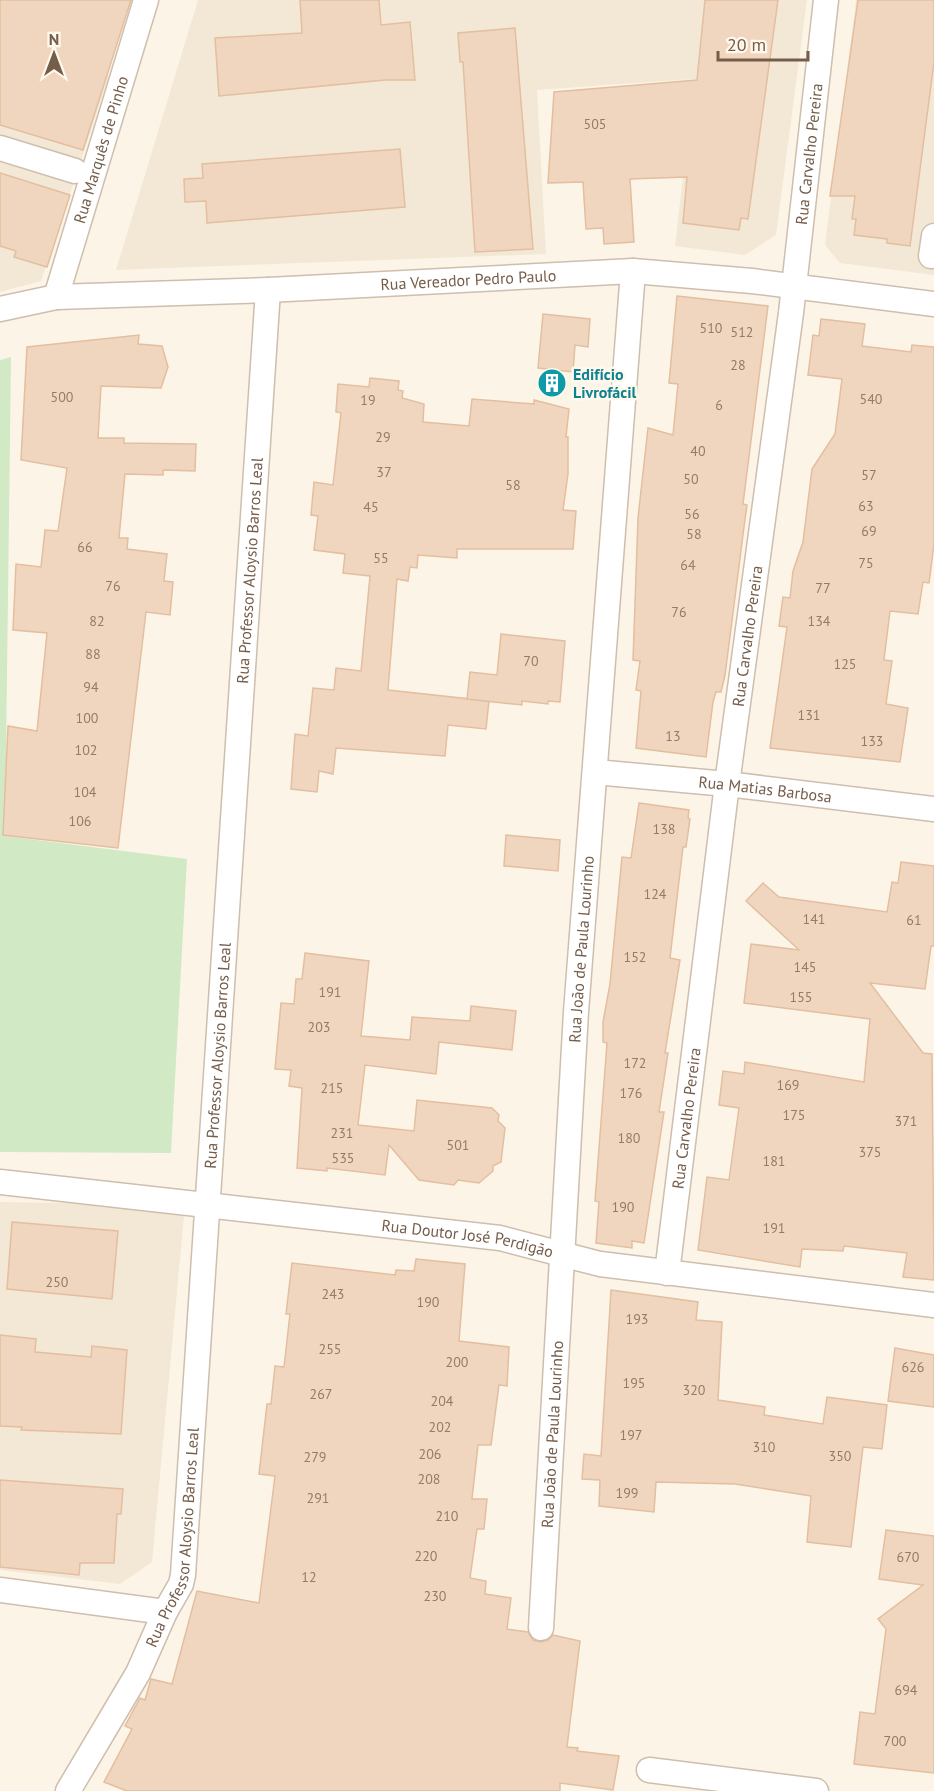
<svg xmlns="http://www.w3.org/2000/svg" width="934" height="1791" viewBox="0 0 934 1791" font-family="'PT Sans',sans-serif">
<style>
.residential{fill:#f3e8d5}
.green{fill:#d1e9c5}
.building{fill:#f1d6bf;stroke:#e3be9f;stroke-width:1.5}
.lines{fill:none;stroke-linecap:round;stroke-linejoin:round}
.street-casing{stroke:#cebead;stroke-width:27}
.street{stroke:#fff;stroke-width:24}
.labels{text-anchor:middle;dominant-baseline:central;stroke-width:5;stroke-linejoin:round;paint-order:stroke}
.number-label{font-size:14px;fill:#947b68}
.street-label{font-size:16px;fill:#755d4b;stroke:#fff9ed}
.culture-label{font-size:16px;font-weight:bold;fill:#0d838f;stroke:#fff9ed;text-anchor:start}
</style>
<rect width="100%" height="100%" fill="#fcf5e7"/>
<g class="residential">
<polygon points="198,0 807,0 776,235 745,255 675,246 694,79 537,90 546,254 116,270"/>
<polygon points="856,0 934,0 934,275 840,263 825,245"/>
<polygon points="0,43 109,76 41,281 0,292"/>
<polygon points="0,1202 185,1205 152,1562 120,1584 0,1570"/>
</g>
<polygon class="green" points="11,357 5,836 187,859 171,1153 0,1152 0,360"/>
<g class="building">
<polygon points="0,0 131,0 83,150 0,125"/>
<polygon points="300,0 379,0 381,25 410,22 415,80 385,80 219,96 215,38 302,33"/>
<polygon points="705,0 778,0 748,219 741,218 739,230 683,223 687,177 630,179 634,242 604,244 603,228 586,229 583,182 548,183 554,92 697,80"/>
<polygon points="858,0 934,0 934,62 910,246 887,243 887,239 854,235 856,219 852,219 855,196 830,196"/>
<polygon points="515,28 533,249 475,252 463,62 460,62 458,33"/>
<polygon points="400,149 405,207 207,223 206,201 185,202 184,179 203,178 202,164"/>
<polygon points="0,173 70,195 47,267 14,257 16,251 0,246"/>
<polygon points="677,296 768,306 743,504 747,505 745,519 725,675 721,692 716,692 713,702 706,757 636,748 641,691 636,690 640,661 633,660 638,518 648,428 673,435 678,384 669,383"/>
<polygon points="543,314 590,319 588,347 575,345 573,372 538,368"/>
<polygon points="821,319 865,324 862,346 911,352 912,345 934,347 934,544 929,583 923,582 918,614 890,611 884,660 892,661 886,704 908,708 900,762 770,748 787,627 779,626 783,597 790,598 793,571 803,542 812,469 835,434 842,379 808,375 813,335 819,336"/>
<polygon points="139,335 138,344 162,346 168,367 161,388 101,386 98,438 124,438 124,443 196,444 195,471 163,470 163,475 125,474 119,538 128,538 127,549 167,554 164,581 173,582 170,615 146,612 118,848 3,835 8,726 37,731 47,633 13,630 16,564 41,567 45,530 58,531 67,468 21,460 27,347"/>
<polygon points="370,378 399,381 398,390 403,391 402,398 424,404 423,422 469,426 472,399 534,404 534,400 569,409 566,437 568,437 568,474 563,510 576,511 573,549 457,549 457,558 418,555 417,568 410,567 408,581 397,579 388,690 489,701 486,729 448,725 445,756 336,748 333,774 319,771 317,792 291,789 295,734 308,736 313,688 334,690 336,668 361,671 370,576 343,573 345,554 314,550 318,516 311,515 314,482 333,485 341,413 336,412 338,384 369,387"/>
<polygon points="501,634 565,641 560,702 548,701 548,704 522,701 522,705 467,699 470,672 497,675"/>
<polygon points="639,803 689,810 688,818 690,819 686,847 683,847 670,958 680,960 665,1053 668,1053 659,1112 664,1112 644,1243 632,1241 632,1248 596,1243 599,1202 595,1201 607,1043 603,1042 603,1022 610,984 622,857 631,858"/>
<polygon points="506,835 560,840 558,871 504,866"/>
<polygon points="901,862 934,866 934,946 931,946 925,989 870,983 923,1053 932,1054 934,1280 903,1277 907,1253 844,1246 843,1251 802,1249 800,1267 698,1250 707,1177 729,1180 739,1108 719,1105 723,1071 744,1074 745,1062 864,1082 870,1019 744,1003 751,944 799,950 746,901 763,883 779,897 887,912 892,882 898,883"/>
<polygon points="305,953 369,961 361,1036 410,1040 412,1017 470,1021 471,1006 516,1011 512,1050 439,1042 436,1074 365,1065 358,1125 414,1131 417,1100 492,1108 499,1115 498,1121 505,1128 501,1162 493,1166 493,1171 479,1183 458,1180 454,1185 419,1180 389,1145 385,1175 327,1168 327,1171 297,1168 302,1088 289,1086 291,1070 275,1069 281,1003 294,1004 296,979 302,979"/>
<polygon points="12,1222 118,1231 112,1299 7,1289"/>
<polygon points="416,1259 465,1264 459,1341 509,1347 507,1386 499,1385 491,1445 478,1445 472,1499 487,1499 484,1529 477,1529 470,1578 486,1581 485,1594 511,1598 507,1629 528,1632 533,1640 540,1642 548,1640 553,1635 580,1641 567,1747 578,1748 577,1751 619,1756 613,1790 560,1783 560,1791 127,1791 104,1782 132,1729 125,1726 140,1698 145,1700 151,1679 172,1684 197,1591 259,1603 275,1476 259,1474 267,1404 271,1404 275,1366 284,1367 290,1314 286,1314 292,1263 395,1275 396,1270 414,1271"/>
<polygon points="611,1290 698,1302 696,1320 722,1322 718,1400 765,1407 764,1415 823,1424 827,1397 887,1405 882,1449 863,1447 851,1547 807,1542 811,1496 735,1484 656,1482 654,1512 599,1506 600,1480 582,1479 584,1454 601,1456"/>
<polygon points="0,1335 36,1339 35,1352 91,1357 92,1346 127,1350 121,1434 21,1430 22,1427 0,1426"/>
<polygon points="895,1348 934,1355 934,1407 888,1401"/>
<polygon points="0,1480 123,1489 121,1514 117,1514 114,1563 80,1563 79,1575 0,1567"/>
<polygon points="886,1530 934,1536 934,1773 854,1764 860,1712 875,1714 886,1629 878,1619 923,1585 879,1579"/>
</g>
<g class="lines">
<g class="street-casing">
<g id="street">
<polyline points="0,148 75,171"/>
<polyline points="931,256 934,236"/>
<path id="s1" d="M56,297l90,-297"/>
<path id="s2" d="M0,309l56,-12 212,-7 365,-19 119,10 182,23"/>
<path id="s3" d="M595,772l132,12 207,25"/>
<path id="s4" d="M0,1182l500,56 100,26 334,41"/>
<path id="s5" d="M667,1273l60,-489 64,-471 35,-313"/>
<polyline points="0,1590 165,1612"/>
<path id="s6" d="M541,1628l35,-616 57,-741"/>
<polyline points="649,1770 816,1791"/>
<path id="s7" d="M68,1791l70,-118 27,-61 16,-28 2,-9 85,-1285"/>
</g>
</g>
<use href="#street" class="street"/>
</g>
<defs>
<g id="building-disc" transform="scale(1.5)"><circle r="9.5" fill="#0f9aa8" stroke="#fff9ed"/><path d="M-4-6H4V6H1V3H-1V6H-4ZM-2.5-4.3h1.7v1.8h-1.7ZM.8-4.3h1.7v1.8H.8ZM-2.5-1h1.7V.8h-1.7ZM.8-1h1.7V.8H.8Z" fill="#fff"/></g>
</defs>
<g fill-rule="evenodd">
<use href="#building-disc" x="552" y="383"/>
</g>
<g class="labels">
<g class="number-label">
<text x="595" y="124">505</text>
<text x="711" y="328">510</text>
<text x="742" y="332">512</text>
<text x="738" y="365">28</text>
<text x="62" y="397">500</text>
<text x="871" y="399">540</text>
<text x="368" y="400">19</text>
<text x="719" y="405">6</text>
<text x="383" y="437">29</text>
<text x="698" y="451">40</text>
<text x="384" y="472">37</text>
<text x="869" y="475">57</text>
<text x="691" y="479">50</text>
<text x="513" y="485">58</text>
<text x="866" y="506">63</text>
<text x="371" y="507">45</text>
<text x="692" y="514">56</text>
<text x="869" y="531">69</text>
<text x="694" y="534">58</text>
<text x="85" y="547">66</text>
<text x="381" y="558">55</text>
<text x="866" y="563">75</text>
<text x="688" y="565">64</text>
<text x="113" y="586">76</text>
<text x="823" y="588">77</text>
<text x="679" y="612">76</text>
<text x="97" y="621">82</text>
<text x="819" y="621">134</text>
<text x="93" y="654">88</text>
<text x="531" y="661">70</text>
<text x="845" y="664">125</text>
<text x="91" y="687">94</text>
<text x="809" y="715">131</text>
<text x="87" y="718">100</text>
<text x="673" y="736">13</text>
<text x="872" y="741">133</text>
<text x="86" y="750">102</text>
<text x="85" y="792">104</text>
<text x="80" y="821">106</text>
<text x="664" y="829">138</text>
<text x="655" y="894">124</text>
<text x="814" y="919">141</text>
<text x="914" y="920">61</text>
<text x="635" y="957">152</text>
<text x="805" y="967">145</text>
<text x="330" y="992">191</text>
<text x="801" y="997">155</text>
<text x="319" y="1027">203</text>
<text x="635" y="1063">172</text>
<text x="788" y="1085">169</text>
<text x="332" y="1088">215</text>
<text x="631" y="1093">176</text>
<text x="794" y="1115">175</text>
<text x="906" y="1121">371</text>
<text x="342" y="1133">231</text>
<text x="629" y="1138">180</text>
<text x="458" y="1145">501</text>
<text x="870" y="1152">375</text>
<text x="343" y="1158">535</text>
<text x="774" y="1161">181</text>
<text x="623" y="1207">190</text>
<text x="774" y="1228">191</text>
<text x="57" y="1282">250</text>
<text x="333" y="1294">243</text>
<text x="428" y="1302">190</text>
<text x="637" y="1319">193</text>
<text x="330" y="1349">255</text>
<text x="457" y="1362">200</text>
<text x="913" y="1367">626</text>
<text x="634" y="1383">195</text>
<text x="694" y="1390">320</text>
<text x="321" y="1394">267</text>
<text x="442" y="1401">204</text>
<text x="440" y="1427">202</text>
<text x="631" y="1435">197</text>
<text x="764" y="1447">310</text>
<text x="430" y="1454">206</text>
<text x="840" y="1456">350</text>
<text x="315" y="1457">279</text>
<text x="429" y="1479">208</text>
<text x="627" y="1493">199</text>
<text x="318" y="1498">291</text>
<text x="447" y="1516">210</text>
<text x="426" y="1556">220</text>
<text x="908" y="1557">670</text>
<text x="309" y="1577">12</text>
<text x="435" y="1596">230</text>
<text x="906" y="1690">694</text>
<text x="895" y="1741">700</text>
</g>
<g class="street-label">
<text stroke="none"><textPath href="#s1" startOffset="154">Rua Marquês de Pinho</textPath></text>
<text stroke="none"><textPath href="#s5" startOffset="1128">Rua Carvalho Pereira</textPath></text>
<text stroke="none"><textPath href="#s2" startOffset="470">Rua Vereador Pedro Paulo</textPath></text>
<text stroke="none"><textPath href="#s7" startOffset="1252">Rua Professor Aloysio Barros Leal</textPath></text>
<text stroke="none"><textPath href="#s5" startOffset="642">Rua Carvalho Pereira</textPath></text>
<text stroke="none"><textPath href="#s3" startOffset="171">Rua Matias Barbosa</textPath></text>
<text stroke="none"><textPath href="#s6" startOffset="680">Rua João de Paula Lourinho</textPath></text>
<text stroke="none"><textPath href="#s7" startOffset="766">Rua Professor Aloysio Barros Leal</textPath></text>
<text stroke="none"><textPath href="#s5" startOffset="156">Rua Carvalho Pereira</textPath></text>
<text stroke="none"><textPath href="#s4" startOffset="471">Rua Doutor José Perdigão</textPath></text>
<text stroke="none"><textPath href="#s6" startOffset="194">Rua João de Paula Lourinho</textPath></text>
<text stroke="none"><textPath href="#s7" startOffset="280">Rua Professor Aloysio Barros Leal</textPath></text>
</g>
<g class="culture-label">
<text x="573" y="374">Edifício<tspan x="573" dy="18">Livrofácil</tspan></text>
</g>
</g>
<g transform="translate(54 54)" stroke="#fff9ed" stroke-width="4.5" paint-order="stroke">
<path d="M0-4.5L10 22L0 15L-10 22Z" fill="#755d4b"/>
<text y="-9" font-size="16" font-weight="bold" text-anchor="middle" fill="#755d4b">N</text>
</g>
<path d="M718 51v9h90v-9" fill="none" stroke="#755d4b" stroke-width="3"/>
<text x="727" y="51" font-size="18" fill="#755d4b" stroke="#fff9ed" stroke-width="4.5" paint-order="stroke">20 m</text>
</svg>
